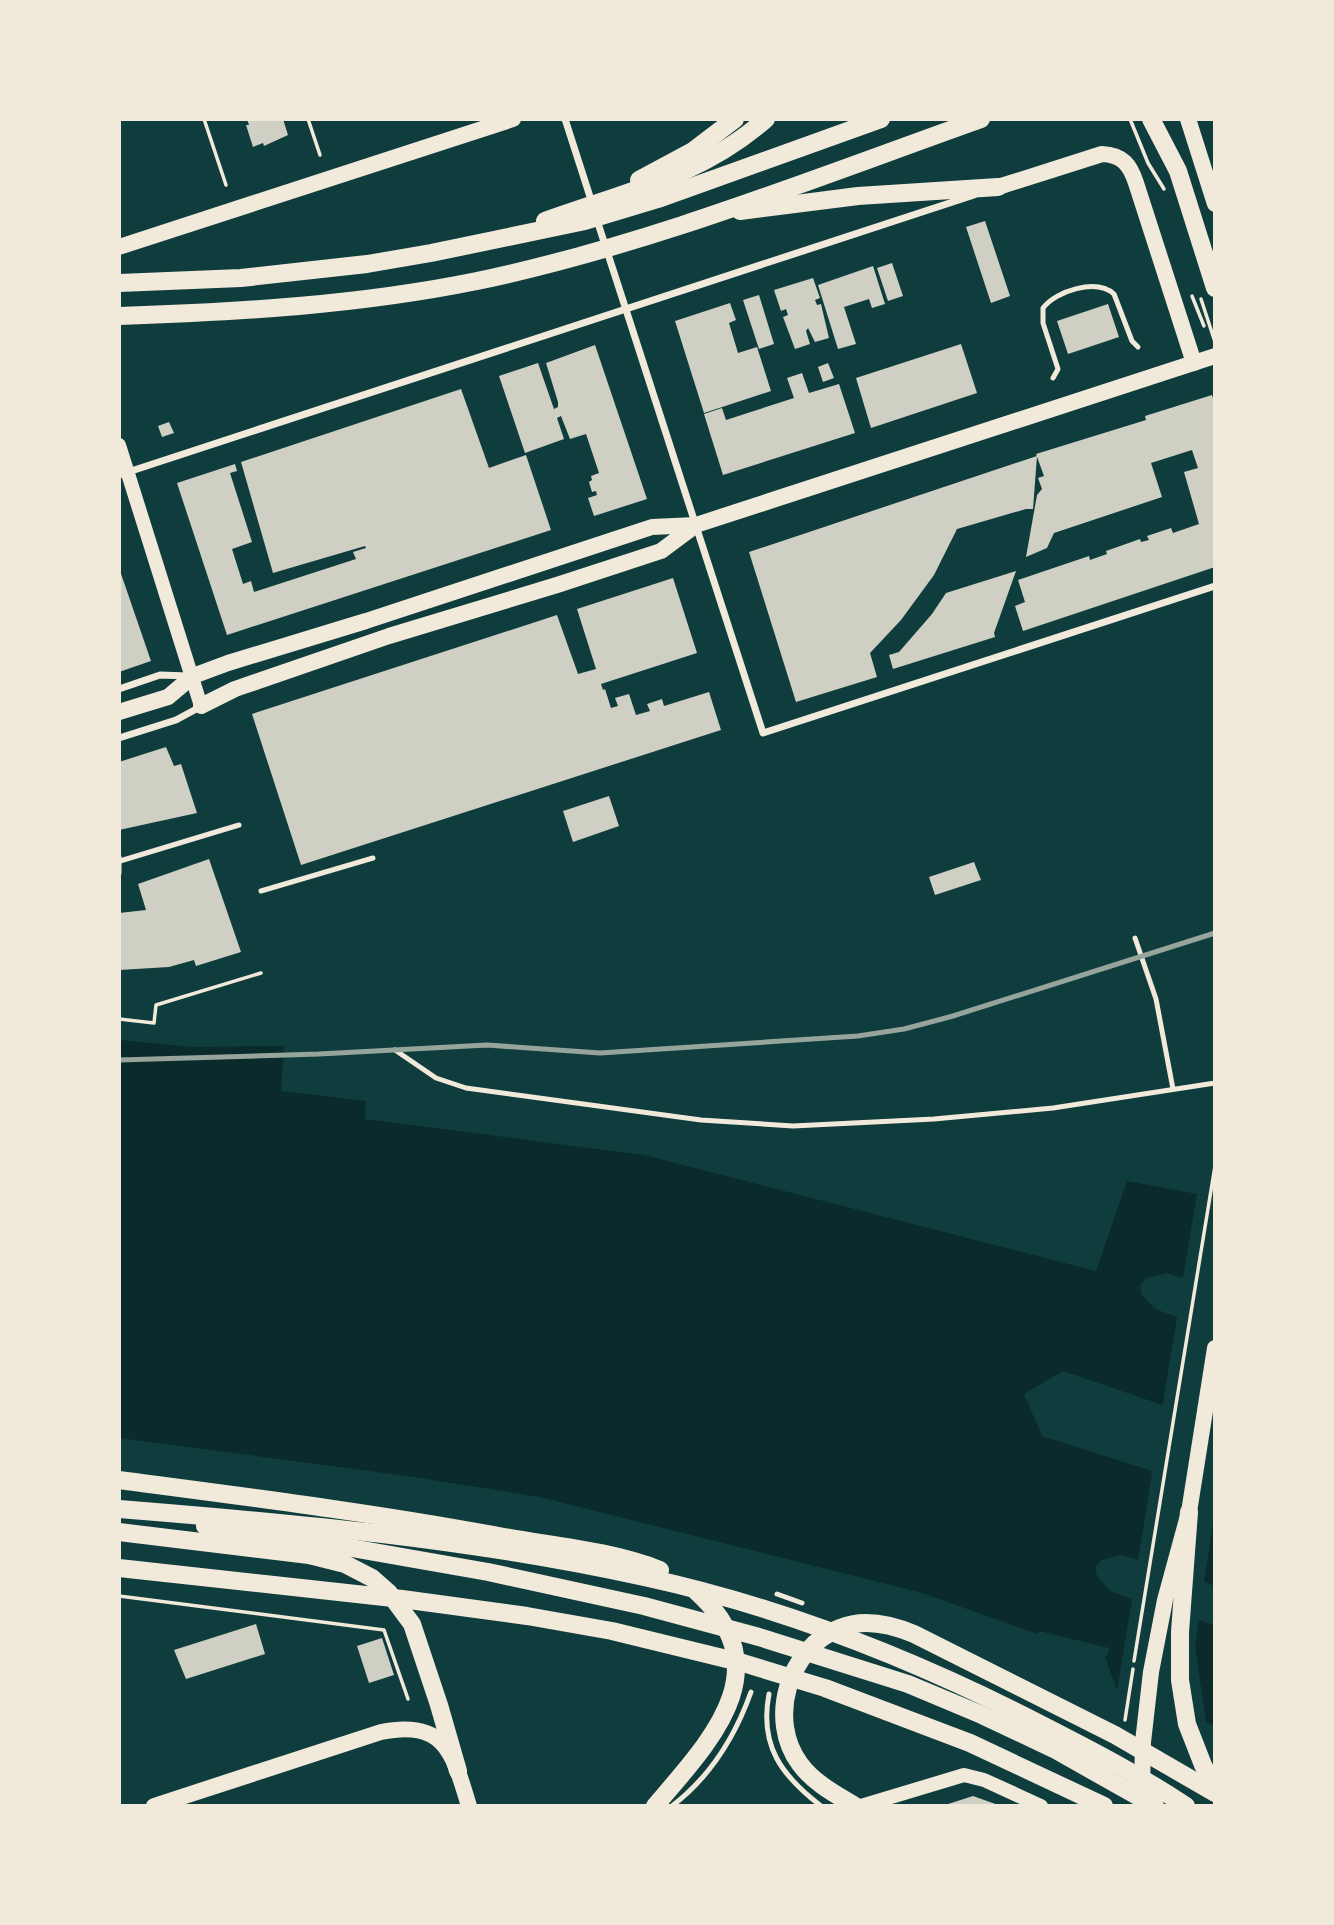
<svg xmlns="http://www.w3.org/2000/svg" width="1334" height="1925" viewBox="0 0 1334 1925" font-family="'Sofia Sans Condensed',sans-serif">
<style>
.water{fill:#0a2a2b}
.pier{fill:#0f3d3e}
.building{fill:#cfcfc3}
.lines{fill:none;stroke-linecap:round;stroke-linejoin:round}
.path{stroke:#f1e9da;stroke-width:3.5}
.service{stroke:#f1e9da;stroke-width:5}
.minor{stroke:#f1e9da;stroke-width:7}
.secondary{stroke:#f1e9da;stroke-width:14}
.primary{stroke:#f1e9da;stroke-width:16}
.motorway{stroke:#f1e9da;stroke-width:18}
.rail{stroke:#97a49c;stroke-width:5}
</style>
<rect width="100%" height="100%" fill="#0f3d3e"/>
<polygon class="water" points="119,1040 193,1047 284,1046 281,1091 366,1101 365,1119 644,1155 1096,1271 1127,1181 1197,1194 1215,1179 1215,1423 1063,1371 1024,1394 1042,1436 1215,1491 1215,1725 1117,1691 1105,1656 1108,1655 1109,1648 1039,1631 1038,1634 922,1593 540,1497 407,1476 119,1438"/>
<g class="pier">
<polygon points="1215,1179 1215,1426 1162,1409 1177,1317 1155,1309 1141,1294 1140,1285 1147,1278 1166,1273 1183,1278 1197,1194"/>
<polygon points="1153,1468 1215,1488 1215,1510 1204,1582 1215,1586 1215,1625 1199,1620 1195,1646 1206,1722 1117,1691 1132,1599 1110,1591 1097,1576 1095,1567 1102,1560 1121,1555 1138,1560"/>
</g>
<g class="building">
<polygon points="247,119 283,119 288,135 264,146 263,143 253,147 246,125 249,125"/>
<polygon points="985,221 1010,296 991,303 966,227"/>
<polygon points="892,263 903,296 888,301 877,268"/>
<polygon points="873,266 885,304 872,308 869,299 844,307 856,344 838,349 818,285"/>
<polygon points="813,278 820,298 815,300 817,305 821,304 829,338 815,342 808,328 806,331 810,344 795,349 783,317 788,315 786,309 781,311 774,290"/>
<polygon points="759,295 774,344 759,349 743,300"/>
<polygon points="730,303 736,320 729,323 738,353 757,347 771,391 704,413 675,321"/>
<polygon points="1108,304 1119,337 1068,354 1057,321"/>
<polygon points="961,344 977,393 871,428 856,378"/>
<polygon points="595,345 647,499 594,516 588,498 597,495 596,491 592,492 589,482 592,480 591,476 599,473 586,434 570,439 561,416 557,418 564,439 525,453 499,376 538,363 554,409 558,407 558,402 546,363"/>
<polygon points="828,363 834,378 823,382 818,367"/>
<polygon points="802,373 809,393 839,384 855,433 723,475 704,414 722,408 726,420 794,398 787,378"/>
<polygon points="461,389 489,468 526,455 551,530 227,635 177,483 235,464 237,471 230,473 252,542 232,549 243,584 251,581 254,592 356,559 353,552 366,548 365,546 273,573 241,462"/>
<polygon points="1212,395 1215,405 1215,567 1023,631 1015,606 1025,602 1018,580 1089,556 1090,560 1107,554 1106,551 1140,539 1141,542 1149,540 1147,536 1171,528 1173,533 1199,524 1184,472 1198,468 1192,450 1151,463 1162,497 1054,533 1047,548 1026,557 1037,495 1042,489 1038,478 1044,476 1036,454 1146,420 1145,416"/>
<polygon points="169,422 174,433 162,437 158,426"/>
<polygon points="1037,456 1033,509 1026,509 957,529 934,575 901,620 870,653 877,677 796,702 749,552"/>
<polygon points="119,568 151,661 119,672"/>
<polygon points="1016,571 994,633 995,637 893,669 889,655 899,652 932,614 946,593"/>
<polygon points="673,578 697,653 601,684 603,690 605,689 611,708 618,706 615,698 629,694 636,715 650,711 647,704 662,699 664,706 709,692 721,730 301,865 252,714 557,615 578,674 596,669 577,609"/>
<polygon points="166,747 174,766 181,764 197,813 119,830 119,762"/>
<polygon points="609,796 619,826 573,842 563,811"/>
<polygon points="209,859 241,952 196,966 194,960 169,967 119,970 119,913 146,910 138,884"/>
<polygon points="974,862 981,880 935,895 929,877"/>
<polygon points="256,1624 265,1654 186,1679 174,1650"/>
<polygon points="382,1638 394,1675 369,1683 357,1646"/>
<polygon points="973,1796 1001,1806 945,1806 945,1805"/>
</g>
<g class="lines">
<g class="path">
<polyline points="204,119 226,185"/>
<polyline points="308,119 320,155"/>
<polyline points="1130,119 1148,163 1164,189"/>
<polyline points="1192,296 1204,326"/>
<polyline points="1201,299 1215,342"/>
<polyline points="119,1019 154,1023 156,1005 261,973"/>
<polyline points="119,1596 384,1630 408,1699"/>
<polyline points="1134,1661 1215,1166"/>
<polyline points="1125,1720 1133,1669"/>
</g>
<g class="service">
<path d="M1053,378l5,-9 -15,-46v-15c13,-17 53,-30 71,-14l18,47 6,6"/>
<polyline points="119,857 119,873"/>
<polyline points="120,861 239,825"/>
<polyline points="261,891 373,858"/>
<polyline points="1135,938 1156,999 1173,1089"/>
<polyline points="395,1050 436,1078 466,1088 701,1120 793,1126 934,1119 1053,1108 1215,1083"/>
<polyline points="777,1594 802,1603"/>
<path d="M769,1694c-10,52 13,82 52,112"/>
<path d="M672,1806c38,-29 63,-69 79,-114"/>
</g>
<g class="minor">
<polyline points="565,119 593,206"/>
<polyline points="596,217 763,733 1215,586"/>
<polyline points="119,475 974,195"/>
<polyline points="119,689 160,675 188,676"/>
<polyline points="119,738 176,720 200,707"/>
</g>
<g class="secondary">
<polyline points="119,445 201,706"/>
<polyline points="861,1806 964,1775 984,1780 1041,1806"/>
</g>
<g class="primary">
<polyline points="1188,119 1215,204"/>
<path d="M998,187l104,-33c21,1 28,11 34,29l58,180"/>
<polyline points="119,247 513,119"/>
<polyline points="201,706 235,689 389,636 557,585 661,551 696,525"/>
<polyline points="119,712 168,697 193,676 228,663 366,621 652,527 696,525 1215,356"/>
<polyline points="1142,1790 1143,1742 1151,1672 1165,1600 1189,1512 1215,1348"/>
<path d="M154,1806l227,-74c65,-13 72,22 88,74"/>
</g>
<g class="motorway">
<polyline points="1151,119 1178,171 1215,288"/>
<polyline points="639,180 693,151 735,119"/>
<polyline points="740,211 858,196 998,187"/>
<path d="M545,221c80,-29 155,-44 221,-102"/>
<polyline points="119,283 241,278 367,264 431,253 585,221 658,199 881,119"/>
<path d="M119,316c120,-4 240,-11 358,-35 172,-36 338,-103 504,-162"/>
<path d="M119,1480c129,17 257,33 385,57 50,9 109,14 156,33"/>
<path d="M119,1509c175,14 353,30 525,68 139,30 274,84 400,149 49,25 97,50 142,80"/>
<polyline points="1189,1512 1180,1632 1180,1680 1187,1724 1203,1765 1215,1789"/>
<polyline points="205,1526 243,1533 340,1546 488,1572 644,1606 759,1637 908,1684 982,1715 1054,1749 1155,1806"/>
<polyline points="119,1532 309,1555 345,1564 372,1578 389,1593 412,1624 439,1705 458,1771"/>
<polyline points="119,1568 402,1599 527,1616 612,1631 743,1663 825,1688 970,1743 1104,1806"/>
<path d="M655,1806c56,-66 127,-137 41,-215"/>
<path d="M855,1806c-20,-12 -41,-23 -55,-42 -33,-44 -12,-116 40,-136 24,-10 50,-4 74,6l201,101 100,58"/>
</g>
<polyline class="rail" points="119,1060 319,1054 487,1045 600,1053 858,1036 904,1029 953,1016 1215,933"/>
</g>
<rect width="1334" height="1925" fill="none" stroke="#f1e9da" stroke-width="242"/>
</svg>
